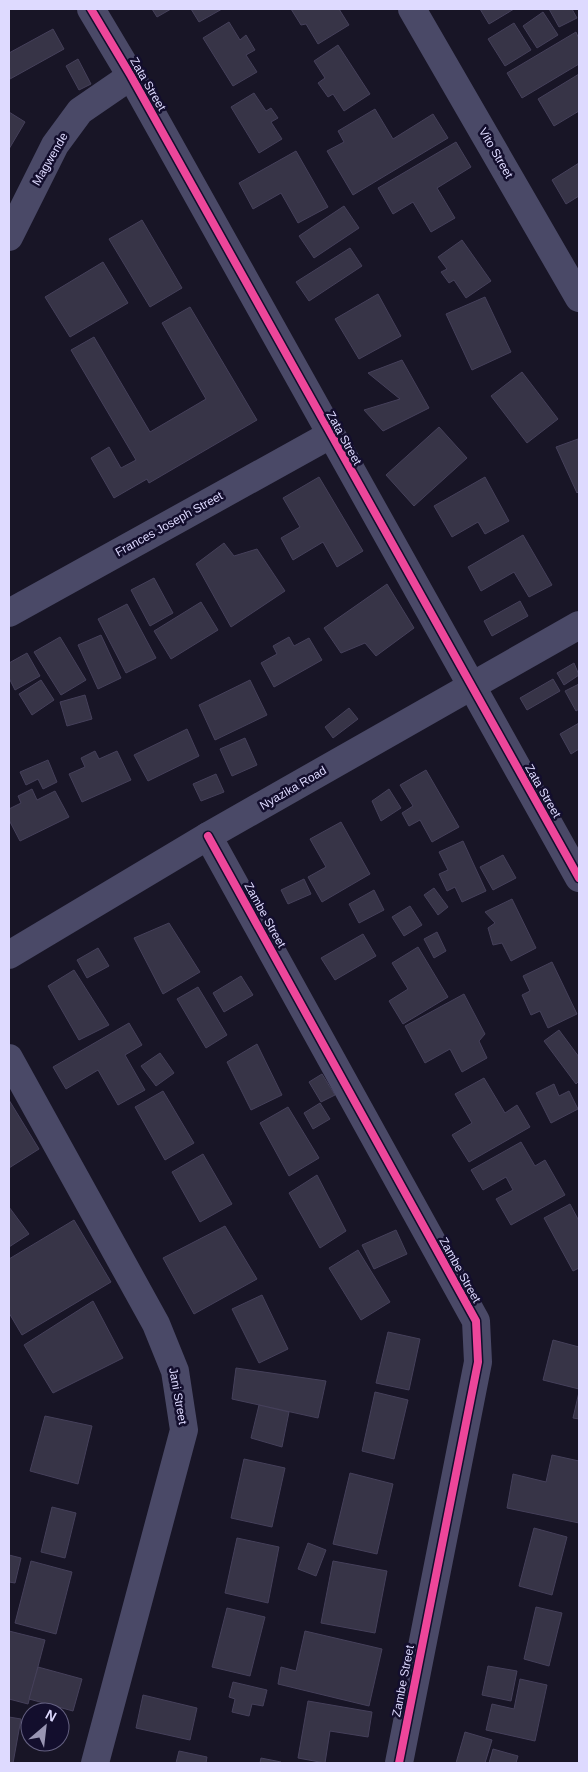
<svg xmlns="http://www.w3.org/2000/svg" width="588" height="1772" viewBox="0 0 588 1772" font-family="Arial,sans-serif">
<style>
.building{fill:#373447;stroke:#45405a}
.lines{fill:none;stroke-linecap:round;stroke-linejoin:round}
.street{stroke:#4a4967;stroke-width:28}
.cycleway-casing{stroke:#130e2d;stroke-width:11}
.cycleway{stroke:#ed469a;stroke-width:8}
.labels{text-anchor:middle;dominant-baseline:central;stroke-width:5;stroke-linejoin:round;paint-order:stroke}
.street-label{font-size:12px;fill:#dedaff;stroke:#130e2d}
</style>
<rect width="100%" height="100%" fill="#181526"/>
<g class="building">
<polygon points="152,9 171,9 157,17"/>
<polygon points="191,9 222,9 199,22"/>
<polygon points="291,9 339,9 349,25 318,44 306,24 301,25"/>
<polygon points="480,9 514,9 489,24"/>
<polygon points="549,9 572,9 577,18 559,27"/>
<polygon points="543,12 558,35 537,48 523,26"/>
<polygon points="229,22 240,40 246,35 255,50 246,55 257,72 233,86 203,38"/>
<polygon points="514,23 531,50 505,66 488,39"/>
<polygon points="53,29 64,49 10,79 9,53"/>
<polygon points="576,32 579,39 579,64 522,98 507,73"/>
<polygon points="338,45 370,94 344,111 333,94 328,97 318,83 325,78 314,61"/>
<polygon points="78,59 91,84 79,90 66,66"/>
<polygon points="579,74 579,111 554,126 538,99"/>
<polygon points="254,93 266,111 271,108 278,118 271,122 282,139 259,153 231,107"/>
<polygon points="375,109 393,139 433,114 448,138 353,195 327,151 344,142 338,131"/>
<polygon points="9,112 25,122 9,149"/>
<polygon points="456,142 471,167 437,188 455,218 431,232 413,202 393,214 378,188"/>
<polygon points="296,151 328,207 298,223 281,193 253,209 239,183"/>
<polygon points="579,163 579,196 566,204 552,180"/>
<polygon points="344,206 359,228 314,258 299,236"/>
<polygon points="142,220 182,288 150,307 109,239"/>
<polygon points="462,240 491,281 466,298 454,280 449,283 441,272 447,269 438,257"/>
<polygon points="350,248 362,266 309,301 296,282"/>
<polygon points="103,262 128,303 70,337 45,297"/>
<polygon points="378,294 401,336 359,359 335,319"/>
<polygon points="485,297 511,352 472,370 446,314"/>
<polygon points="190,307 257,420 149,483 147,479 114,498 91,458 109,447 121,468 136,460 71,350 94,337 150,432 206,399 162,323"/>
<polygon points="402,360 429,408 383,431 364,410 400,399 368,373"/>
<polygon points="522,372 558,419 527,443 491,396"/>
<polygon points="439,427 467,458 414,506 386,475"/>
<polygon points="578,439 579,491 577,493 556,447"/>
<polygon points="319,477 363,551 337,567 323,542 293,560 281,538 300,527 283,498"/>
<polygon points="485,477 509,521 485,534 478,522 452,537 434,506"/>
<polygon points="523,535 552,585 529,597 514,572 481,591 468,567"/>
<polygon points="224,543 234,556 257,549 285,591 231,627 196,564"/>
<polygon points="154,578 173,613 150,626 131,590"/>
<polygon points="387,584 414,628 376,656 365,643 341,653 324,628"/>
<polygon points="520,601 528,616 492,636 484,621"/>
<polygon points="201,602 218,630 171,659 154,631"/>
<polygon points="127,604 156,658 126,673 98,619"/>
<polygon points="101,635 121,678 98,689 78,645"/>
<polygon points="60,637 86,680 61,695 34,652"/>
<polygon points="289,637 294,646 309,638 322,660 274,687 261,663 277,654 273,646"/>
<polygon points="27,653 40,676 15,690 9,678 9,663"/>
<polygon points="574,663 579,675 564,685 557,673"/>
<polygon points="553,679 560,691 527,710 520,698"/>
<polygon points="41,680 54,700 32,715 19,694"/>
<polygon points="250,680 267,715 215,740 199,705"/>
<polygon points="579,684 579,709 576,711 565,691"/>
<polygon points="85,695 92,719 67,726 60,702"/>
<polygon points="349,708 358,719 333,738 325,727"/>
<polygon points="579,723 579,749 571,754 560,734"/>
<polygon points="187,729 199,756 148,781 134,755"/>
<polygon points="245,738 257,765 232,776 220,749"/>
<polygon points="95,751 99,759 117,751 131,780 82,802 69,774 85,767 81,758"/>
<polygon points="48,760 57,782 43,789 38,779 26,785 20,772"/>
<polygon points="426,770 459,827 432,842 420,820 409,826 402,813 413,806 400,785"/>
<polygon points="216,774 224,792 201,801 193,784"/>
<polygon points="32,789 37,800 55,791 69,817 20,841 9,820 9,809 21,803 18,796"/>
<polygon points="389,789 401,808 381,821 372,801"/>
<polygon points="341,822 370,874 322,902 308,877 326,867 310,839"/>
<polygon points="463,841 486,891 462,902 455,887 447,891 439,874 448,870 439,852"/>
<polygon points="503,855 516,878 493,890 480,867"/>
<polygon points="304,879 311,894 288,904 281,890"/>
<polygon points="434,888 448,907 438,915 424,895"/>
<polygon points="374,890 384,910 359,923 349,904"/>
<polygon points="512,899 536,948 511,961 502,943 493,945 488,928 495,923 485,912"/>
<polygon points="410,906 422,925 404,936 392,917"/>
<polygon points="169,923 200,972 163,994 134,938"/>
<polygon points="437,932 446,951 434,958 424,939"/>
<polygon points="363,934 376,956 335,980 321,958"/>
<polygon points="418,947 448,997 403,1024 389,1001 408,989 392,963"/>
<polygon points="98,948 109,966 87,978 77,960"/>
<polygon points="552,962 577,1014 548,1028 540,1011 531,1015 522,995 530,991 523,976"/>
<polygon points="74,970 109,1025 79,1040 48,986"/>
<polygon points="241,976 253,995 224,1012 213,993"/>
<polygon points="198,987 227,1035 206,1048 177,999"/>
<polygon points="464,994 485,1034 479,1041 487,1058 462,1072 450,1049 425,1063 405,1026"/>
<polygon points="129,1023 142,1045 125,1055 145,1090 118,1105 98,1070 66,1089 53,1067"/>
<polygon points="559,1030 579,1057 579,1081 576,1084 544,1041"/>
<polygon points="257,1044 282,1095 251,1110 227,1062"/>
<polygon points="160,1053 174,1073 156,1086 141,1066"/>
<polygon points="322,1074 335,1095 321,1102 309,1082"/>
<polygon points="484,1078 505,1113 517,1105 530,1127 469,1162 452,1135 472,1123 455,1094"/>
<polygon points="554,1084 559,1096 569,1091 578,1109 551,1123 536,1093"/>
<polygon points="163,1091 194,1143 165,1160 135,1107"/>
<polygon points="9,1100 39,1149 9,1168"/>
<polygon points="320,1103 330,1119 313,1129 304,1113"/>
<polygon points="288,1107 319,1158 289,1176 260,1123"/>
<polygon points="521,1142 535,1166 545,1160 565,1195 511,1225 496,1199 513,1190 506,1177 483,1190 471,1170"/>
<polygon points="203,1154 232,1204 200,1222 172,1172"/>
<polygon points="317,1175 346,1231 320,1248 289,1193"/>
<polygon points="570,1204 579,1221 579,1268 573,1271 544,1218"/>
<polygon points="9,1207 29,1234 9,1247"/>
<polygon points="74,1220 111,1282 22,1335 9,1313 9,1259"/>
<polygon points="225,1226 257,1279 194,1314 163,1258"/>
<polygon points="396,1230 407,1254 374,1269 362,1245"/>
<polygon points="358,1250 390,1302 361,1320 329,1268"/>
<polygon points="262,1295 288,1349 259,1363 232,1309"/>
<polygon points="93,1301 123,1358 53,1393 24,1345"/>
<polygon points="388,1332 420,1339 409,1390 376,1383"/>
<polygon points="553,1340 579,1347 579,1389 543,1380"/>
<polygon points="236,1368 326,1381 318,1418 232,1399"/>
<polygon points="375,1392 408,1400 394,1459 362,1451"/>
<polygon points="579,1392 579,1419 573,1418"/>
<polygon points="259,1405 289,1412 282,1447 251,1438"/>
<polygon points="45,1416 92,1426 78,1484 30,1471"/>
<polygon points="552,1455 579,1461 579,1523 507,1508 513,1474 546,1482"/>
<polygon points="244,1459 285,1468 272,1527 231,1518"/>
<polygon points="350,1473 393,1484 377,1554 333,1544"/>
<polygon points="52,1507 76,1513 65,1558 41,1552"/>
<polygon points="534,1528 567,1537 552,1595 519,1586"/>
<polygon points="237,1538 279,1547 268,1603 225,1593"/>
<polygon points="308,1543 326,1550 316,1576 298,1569"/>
<polygon points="9,1555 21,1558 15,1583 9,1582"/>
<polygon points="31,1561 72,1572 56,1634 15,1623"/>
<polygon points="333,1561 387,1571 375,1633 321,1623"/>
<polygon points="536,1607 562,1613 549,1666 524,1659"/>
<polygon points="227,1608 265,1617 250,1676 212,1667"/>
<polygon points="9,1631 45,1640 28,1704 9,1699"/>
<polygon points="305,1631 382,1649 369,1706 278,1684 281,1667 296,1671"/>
<polygon points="488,1666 517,1671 511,1701 482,1695"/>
<polygon points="38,1667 82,1679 73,1711 29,1699"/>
<polygon points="520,1679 547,1685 535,1741 486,1730 492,1704 514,1709"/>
<polygon points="233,1682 267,1690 263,1706 252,1704 249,1716 232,1712 235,1699 229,1697"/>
<polygon points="143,1695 197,1708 190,1740 136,1728"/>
<polygon points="308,1701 372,1712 368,1737 330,1731 325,1763 298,1758"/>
<polygon points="9,1717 21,1719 13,1763 9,1763"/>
<polygon points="465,1732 492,1740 485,1763 456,1763"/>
<polygon points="493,1749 518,1756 516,1763 489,1763"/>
<polygon points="179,1751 207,1757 206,1763 176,1763"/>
<polygon points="261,1758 281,1762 281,1763 260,1763"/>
</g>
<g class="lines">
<g class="street">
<polyline points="91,9 131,76 579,878"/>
<polyline points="412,9 579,298"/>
<polyline points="9,237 55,145 80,111 131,76"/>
<polyline points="9,613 330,435"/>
<polyline points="208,836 476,1321 478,1362 399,1763"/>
<polyline points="9,955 208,836 579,625"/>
<polyline points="9,1058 156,1324 175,1371 184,1430 95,1763"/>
</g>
<g class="cycleway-casing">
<g id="cycleway">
<polyline points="91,9 131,76 579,878"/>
<polyline points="208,836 476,1321 478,1362 399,1763"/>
</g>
</g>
<use href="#cycleway" class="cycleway"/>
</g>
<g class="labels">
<g class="street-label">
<text transform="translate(148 84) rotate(60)">Zata Street</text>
<text transform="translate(496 153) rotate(60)">Vito Street</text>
<text transform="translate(50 159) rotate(-60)">Magwende</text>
<text transform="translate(344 438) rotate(61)">Zata Street</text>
<text transform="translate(169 524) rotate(-29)">Frances Joseph Street</text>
<text transform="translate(293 788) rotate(-30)">Nyazika Road</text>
<text transform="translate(543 791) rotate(60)">Zata Street</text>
<text transform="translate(265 915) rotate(61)">Zambe Street</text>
<text transform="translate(460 1270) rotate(61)">Zambe Street</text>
<text transform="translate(178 1396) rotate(80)">Jani Street</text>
<text transform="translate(403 1681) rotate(-79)">Zambe Street</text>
</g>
</g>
<rect width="588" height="1772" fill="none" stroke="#dedaff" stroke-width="20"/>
<g transform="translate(45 1727) rotate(28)"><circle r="24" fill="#130e2d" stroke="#646081"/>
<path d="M0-4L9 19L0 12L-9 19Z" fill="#9995b3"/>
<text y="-8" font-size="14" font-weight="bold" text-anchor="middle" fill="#dedaff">N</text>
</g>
</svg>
